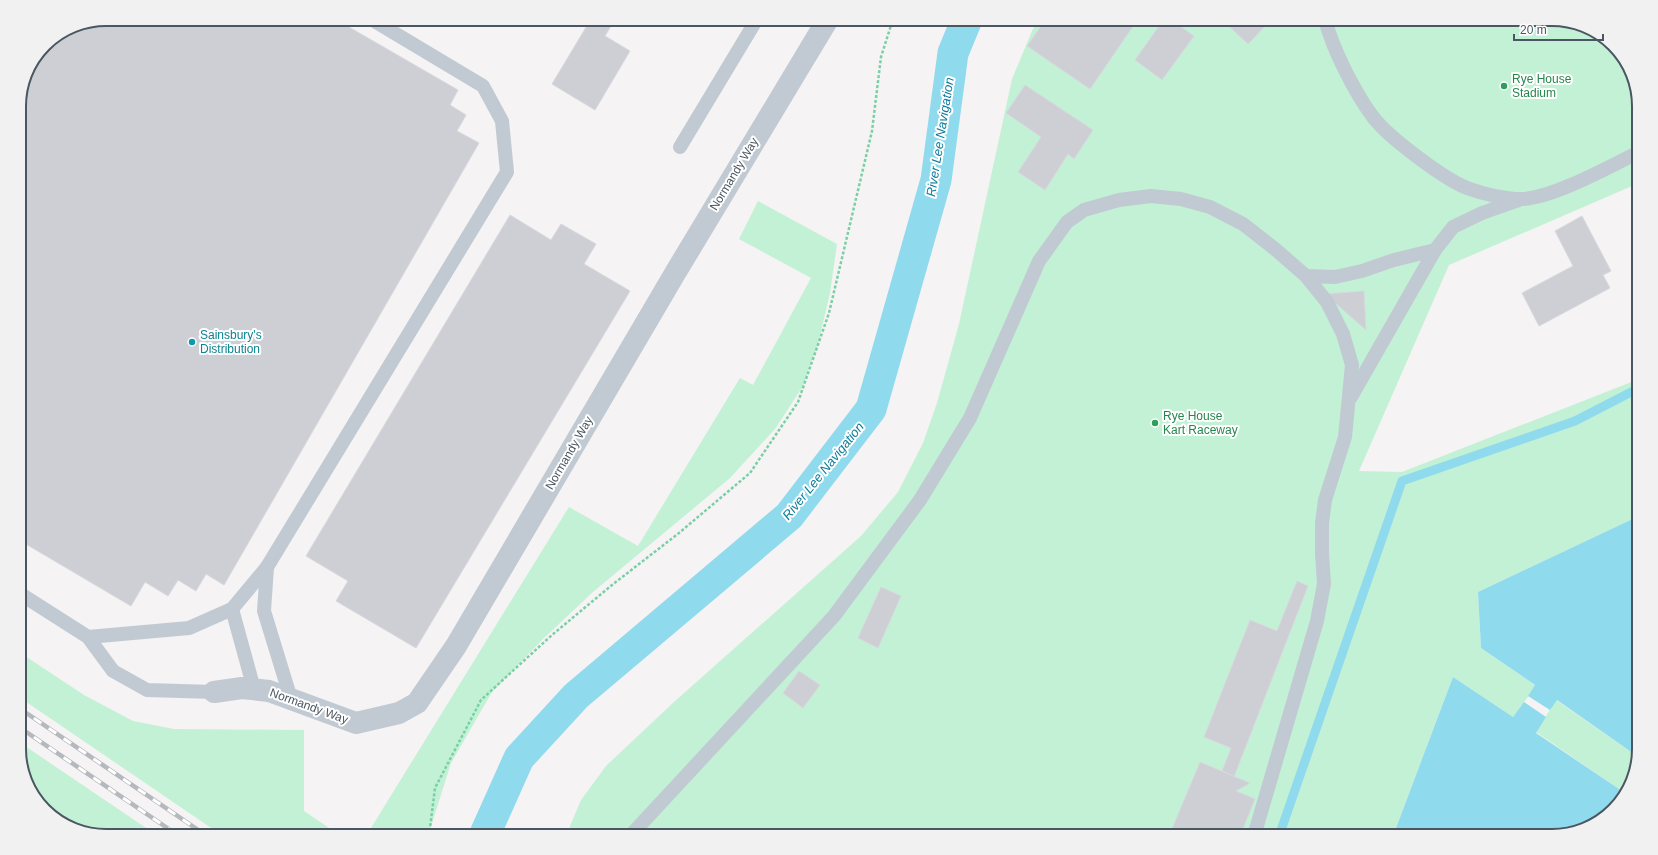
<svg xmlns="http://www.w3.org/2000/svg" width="1658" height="855" viewBox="0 0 1658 855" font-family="Helvetica,sans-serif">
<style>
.green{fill:#c3f1d5}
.water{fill:#90daee}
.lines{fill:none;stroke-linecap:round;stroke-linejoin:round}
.stream{stroke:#90daee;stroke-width:9}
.canal{stroke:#90daee;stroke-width:31}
.building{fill:#cdcfd5;stroke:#d7d9de}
.path{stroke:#7ad0a6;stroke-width:2.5;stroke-dasharray:3 2;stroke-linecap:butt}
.lane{stroke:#c1cad2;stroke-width:14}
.street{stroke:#c1cad2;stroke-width:22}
.rail-casing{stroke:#b5b8bd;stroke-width:4.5}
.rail{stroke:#fff;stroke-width:3;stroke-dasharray:9;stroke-linecap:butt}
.leisure-dot{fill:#2e9e5b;stroke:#fff;stroke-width:1.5}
.culture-dot{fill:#0f9aa8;stroke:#fff;stroke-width:1.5}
.labels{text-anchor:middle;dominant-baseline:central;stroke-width:4;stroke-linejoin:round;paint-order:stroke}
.leisure-label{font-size:12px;fill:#27864d;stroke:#fff;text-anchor:start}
.street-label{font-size:12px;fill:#4a5661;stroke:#fff}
.culture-label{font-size:12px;fill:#0d838f;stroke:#fff;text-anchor:start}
.water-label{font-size:13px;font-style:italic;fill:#0c7c9b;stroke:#fff}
.rim{fill:none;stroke:#4a5661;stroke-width:2}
</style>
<rect width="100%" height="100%" fill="#f5f3f3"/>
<g class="green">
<polygon points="1039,19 1552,19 1591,28 1624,58 1639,101 1639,183 1449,265 1359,471 1402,472 1639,379 1639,516 1478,592 1481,648 1536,686 1513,717 1453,677 1393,836 568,836 570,826 581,800 606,766 674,702 861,536 898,492 923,443 937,403 959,324 1012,79 1032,31"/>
<polygon points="758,201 837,244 830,293 819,340 803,386 775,429 730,478 593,592 542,640 492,692 451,763 428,836 366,836 569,507 638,546 740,378 753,385 811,278 739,239"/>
<polygon points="19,652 84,695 133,721 174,729 304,730 304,811 341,836 223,836 19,697"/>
<polygon points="1556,700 1637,756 1630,788 1625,793 1536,732"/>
<polygon points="19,742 158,836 120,836 57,817 34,797 19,755"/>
</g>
<g class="water">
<polygon points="1639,516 1639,749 1637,756 1557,700 1550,710 1528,696 1535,685 1481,648 1478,592"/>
<polygon points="1453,677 1513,717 1524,702 1546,717 1536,733 1625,793 1596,824 1552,836 1393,836"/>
</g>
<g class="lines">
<polyline class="stream" points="1279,836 1402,481 1575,421 1639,388"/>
<polyline class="canal" points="484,836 519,758 576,696 789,516 871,409 936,180 953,53 967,19"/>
</g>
<g class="building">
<polygon points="106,19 335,19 458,90 450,105 466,115 457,131 479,143 224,585 206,574 196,591 178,580 168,596 145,582 131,606 19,540 19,101 26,73 45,44 73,26"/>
<polygon points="591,19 615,19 605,36 630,51 595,110 552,84"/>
<polygon points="1046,19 1138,19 1090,89 1027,46"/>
<polygon points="1164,19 1170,19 1194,36 1162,80 1135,60"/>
<polygon points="1221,19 1272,19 1248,44"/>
<polygon points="1025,85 1093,130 1074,159 1068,154 1045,190 1018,172 1041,137 1006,113"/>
<polygon points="510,215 551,240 561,224 596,244 584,264 630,291 416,648 336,601 348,581 306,556"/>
<polygon points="1582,216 1611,271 1603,275 1610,288 1539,326 1522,293 1573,266 1555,231"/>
<polygon points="1364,291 1366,330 1325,294"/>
<polygon points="1297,581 1308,586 1234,777 1222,771 1231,748 1204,737 1250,620 1277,631"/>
<polygon points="881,587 901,596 878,648 858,638"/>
<polygon points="799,671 820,685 803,708 783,693"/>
<polygon points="1200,762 1250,783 1236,791 1255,799 1240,836 1169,836"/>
</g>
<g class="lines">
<polyline class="path" points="429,836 435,788 481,700 552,635 612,585 679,533 750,473 798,402 829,313 872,131 881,57 893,19"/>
<g class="lane">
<path d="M1325,19c7,29 30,74 48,98 15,20 71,62 94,71 16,6 38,11 54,11 30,0 90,-33 118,-47"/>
<polyline points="680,147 757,19"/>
<polyline points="1306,276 1335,277 1362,271 1394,260 1435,250 1453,227 1482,213 1519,200"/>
<polyline points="1351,397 1435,250"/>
<polyline points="19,593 88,637 113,671 147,690 214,692"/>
<polyline points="232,609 254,689"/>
<polyline points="88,637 189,628 232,609 267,567"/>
<polyline points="291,699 264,611 267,567 507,172 502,121 483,86 371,19"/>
<polyline points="630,836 834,616 920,500 970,418 1039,261 1067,222 1084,210 1119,200 1151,196 1181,199 1210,207 1243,224 1275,249 1306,276 1327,302 1343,334 1352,365 1345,437 1325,500 1322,523 1322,553 1324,584 1317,621 1254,836"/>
</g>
<polyline class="street" points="214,692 242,688 269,691 356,723 399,713 417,703 456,646 674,275 828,19"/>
<g class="rail-casing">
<g id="rail">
<polyline points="19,708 207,836"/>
<polyline points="19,727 179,836"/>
</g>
</g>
<use href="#rail" class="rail"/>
</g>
<g class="leisure-dot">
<circle cx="1504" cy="86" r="4"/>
<circle cx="1155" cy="423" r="4"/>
</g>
<circle class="culture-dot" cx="192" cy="342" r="4"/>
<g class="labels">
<g class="leisure-label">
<text x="1512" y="79">Rye House<tspan x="1512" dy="14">Stadium</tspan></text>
<text x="1163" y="416">Rye House<tspan x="1163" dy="14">Kart Raceway</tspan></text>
</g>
<g class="street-label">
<text transform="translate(734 174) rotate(-59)">Normandy Way</text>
<text transform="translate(569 453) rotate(-60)">Normandy Way</text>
<text transform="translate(309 706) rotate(20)">Normandy Way</text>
</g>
<g class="culture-label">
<text x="200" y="335">Sainsbury's<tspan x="200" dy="14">Distribution</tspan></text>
</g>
<g class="water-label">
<text transform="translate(940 137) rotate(-81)">River Lee Navigation</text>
<text transform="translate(823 471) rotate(-51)">River Lee Navigation</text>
</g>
</g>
<path d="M0 0H1658V855H0ZM106 26H1552A80 80 0 0 1 1632 106V749A80 80 0 0 1 1552 829H106A80 80 0 0 1 26 749V106A80 80 0 0 1 106 26Z" fill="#f1f1f2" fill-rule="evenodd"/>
<path class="rim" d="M106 26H1552A80 80 0 0 1 1632 106V749A80 80 0 0 1 1552 829H106A80 80 0 0 1 26 749V106A80 80 0 0 1 106 26Z"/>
<path d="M1514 34v6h89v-6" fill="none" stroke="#4a5661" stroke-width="2"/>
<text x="1520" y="34" font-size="12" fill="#4a5661" stroke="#ffffff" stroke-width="3" paint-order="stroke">20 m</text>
</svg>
